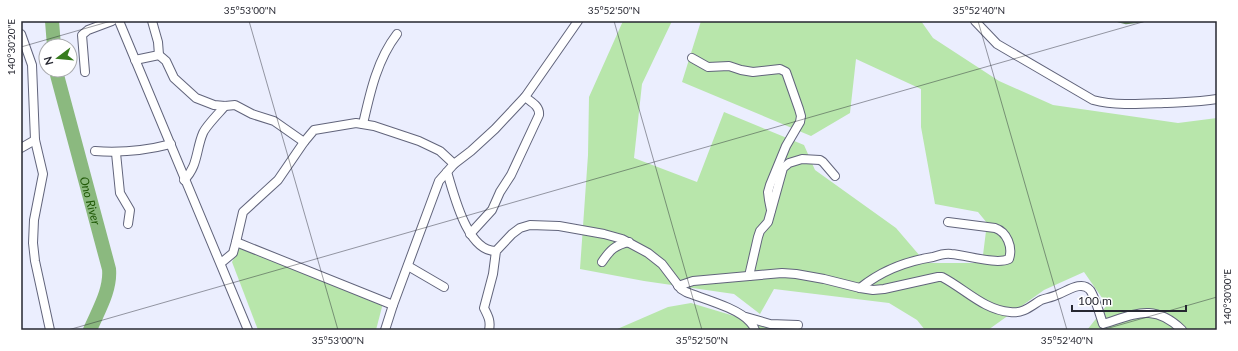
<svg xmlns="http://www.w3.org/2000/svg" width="1238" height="351" viewBox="0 0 1238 351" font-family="Lato,sans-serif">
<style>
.green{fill:#b8e6ab}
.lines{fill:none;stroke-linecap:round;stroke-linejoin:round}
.stream{stroke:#6d8d68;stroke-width:2.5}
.river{stroke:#8bb97f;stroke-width:14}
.minor-casing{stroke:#61647b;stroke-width:10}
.minor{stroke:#fff;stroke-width:8}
.ticks{fill:none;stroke:#262731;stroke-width:1;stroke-opacity:0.45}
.labels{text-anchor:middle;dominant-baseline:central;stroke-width:4;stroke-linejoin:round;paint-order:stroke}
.water-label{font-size:12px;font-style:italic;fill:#205907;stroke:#fff}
.neatline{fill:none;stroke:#262731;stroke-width:1.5}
.ticks-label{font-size:10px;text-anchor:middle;fill:#262731}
</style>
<rect width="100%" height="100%" fill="#ebeefe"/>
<g class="green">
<polygon points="623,21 672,21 642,84 634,158 697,182 724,112 804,145 815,170 896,228 926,263 982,263 987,223 978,212 935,204 921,127 921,89 856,59 850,113 811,136 682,82 701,21 921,21 933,38 999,81 1053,105 1178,123 1217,118 1217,330 1087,330 1107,305 1084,272 1044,290 988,330 925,330 917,320 889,303 774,289 760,314 734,294 644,281 580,269 588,155 589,97"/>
<polygon points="240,246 383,303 376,330 258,330 232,262"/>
<polygon points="691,303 781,330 615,330 668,307"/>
</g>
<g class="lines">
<g class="stream">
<polyline points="1118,21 1126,23 1143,21"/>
<polyline points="21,60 21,62"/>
</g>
<g class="river">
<polyline points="52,21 54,46"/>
<path id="s1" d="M56,70l1,5 52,194c2,21 -11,42 -19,61"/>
</g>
<g class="minor-casing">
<g id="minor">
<polyline points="119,21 248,330"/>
<path d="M975,21l22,23 96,56c23,6 48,4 71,3 18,-1 36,-1 53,-4"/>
<polyline points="21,34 32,65 35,140 43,174 34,220 33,243 35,261 50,330"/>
<polyline points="159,55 166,61 174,78 196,98 214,105 225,106 235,105 252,114 274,121 304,142"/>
<polyline points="692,58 708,67 729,66 741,70 753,72 780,69 786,72 799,109 801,116 800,122 786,146 770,185 768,192 769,200 771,210"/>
<polyline points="135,60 159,55 158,42 152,21"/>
<polyline points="85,72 82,35 88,30 112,21"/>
<path d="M363,124c7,-31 14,-64 34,-90"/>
<polyline points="21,148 35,140"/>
<path d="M95,151c27,2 49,0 76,-7"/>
<polyline points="116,153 120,193 130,210 128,224"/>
<path d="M447,172c7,22 20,80 49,79"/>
<path d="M184,180c14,-13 12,-31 19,-47 3,-7 16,-20 22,-27"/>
<path d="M470,234l22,-24 8,-18 11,-17 28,-60c1,-9 -8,-13 -14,-18"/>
<polyline points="236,242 393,305"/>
<path d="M602,262c8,-12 13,-17 27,-20"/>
<polyline points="221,263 233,253 236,242 243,212 278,180 304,142 314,130 356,123 374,126 419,141 440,151 454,164"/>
<polyline points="408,266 444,287"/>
<polyline points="749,276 758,237 760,231 768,222 783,168 789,163 802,159 820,160 823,162 835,176"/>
<path d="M678,286l15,-5 89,-8 14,1 28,5 36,9 13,2 11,-1 54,-12h4c23,12 42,33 68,35 13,2 21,-6 31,-12 6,-2 12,-3 18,-6 8,-3 23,-14 31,-4 5,7 10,25 13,34 33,-10 51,-21 79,6"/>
<path d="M860,288c21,-17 47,-27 73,-31 6,-2 12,-4 18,-3 16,1 45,11 58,5 4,-12 -2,-27 -14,-31l-47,-6"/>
<polyline points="746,317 770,324 798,325"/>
<polyline points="385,330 393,305 439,181 454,164 471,151 495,129 525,97 578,21"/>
<path d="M489,330c2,-9 -1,-14 -5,-22l9,-34 3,-23 16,-17 8,-6 10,-3 29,1 45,8 18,5 26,14 14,11 19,25 5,3c18,7 52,16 64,30 2,2 4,5 5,8"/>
</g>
</g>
<use href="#minor" class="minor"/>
</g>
<path class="ticks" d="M249,21l89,309M614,21l88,309M978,21l89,309M21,47l90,-26M68,330l1078,-309M1102,330l115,-33"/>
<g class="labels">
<g class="water-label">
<text stroke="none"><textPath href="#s1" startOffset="135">Ono River</textPath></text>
</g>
</g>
<rect width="1238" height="351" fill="none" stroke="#ffffff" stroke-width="44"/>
<g transform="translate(58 58) rotate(254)"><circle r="19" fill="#ffffff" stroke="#a8a9ad"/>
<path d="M0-3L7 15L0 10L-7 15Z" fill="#377c1e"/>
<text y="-6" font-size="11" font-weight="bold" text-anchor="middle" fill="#262731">N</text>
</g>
<path d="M1072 305v6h114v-6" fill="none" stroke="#262731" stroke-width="2"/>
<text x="1078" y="305" font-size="12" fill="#262731" stroke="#ffffff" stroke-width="3" paint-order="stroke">100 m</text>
<rect x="22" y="22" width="1194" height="307" class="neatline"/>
<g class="ticks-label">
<text x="250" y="14">35°53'00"N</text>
<text x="614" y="14">35°52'50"N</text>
<text x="979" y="14">35°52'40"N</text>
<text transform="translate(11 47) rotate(-90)" y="4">140°30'20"E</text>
<text transform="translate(1227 297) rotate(-90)" y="4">140°30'00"E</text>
<text x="338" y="344">35°53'00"N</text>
<text x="702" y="344">35°52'50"N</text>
<text x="1067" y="344">35°52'40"N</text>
</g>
</svg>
